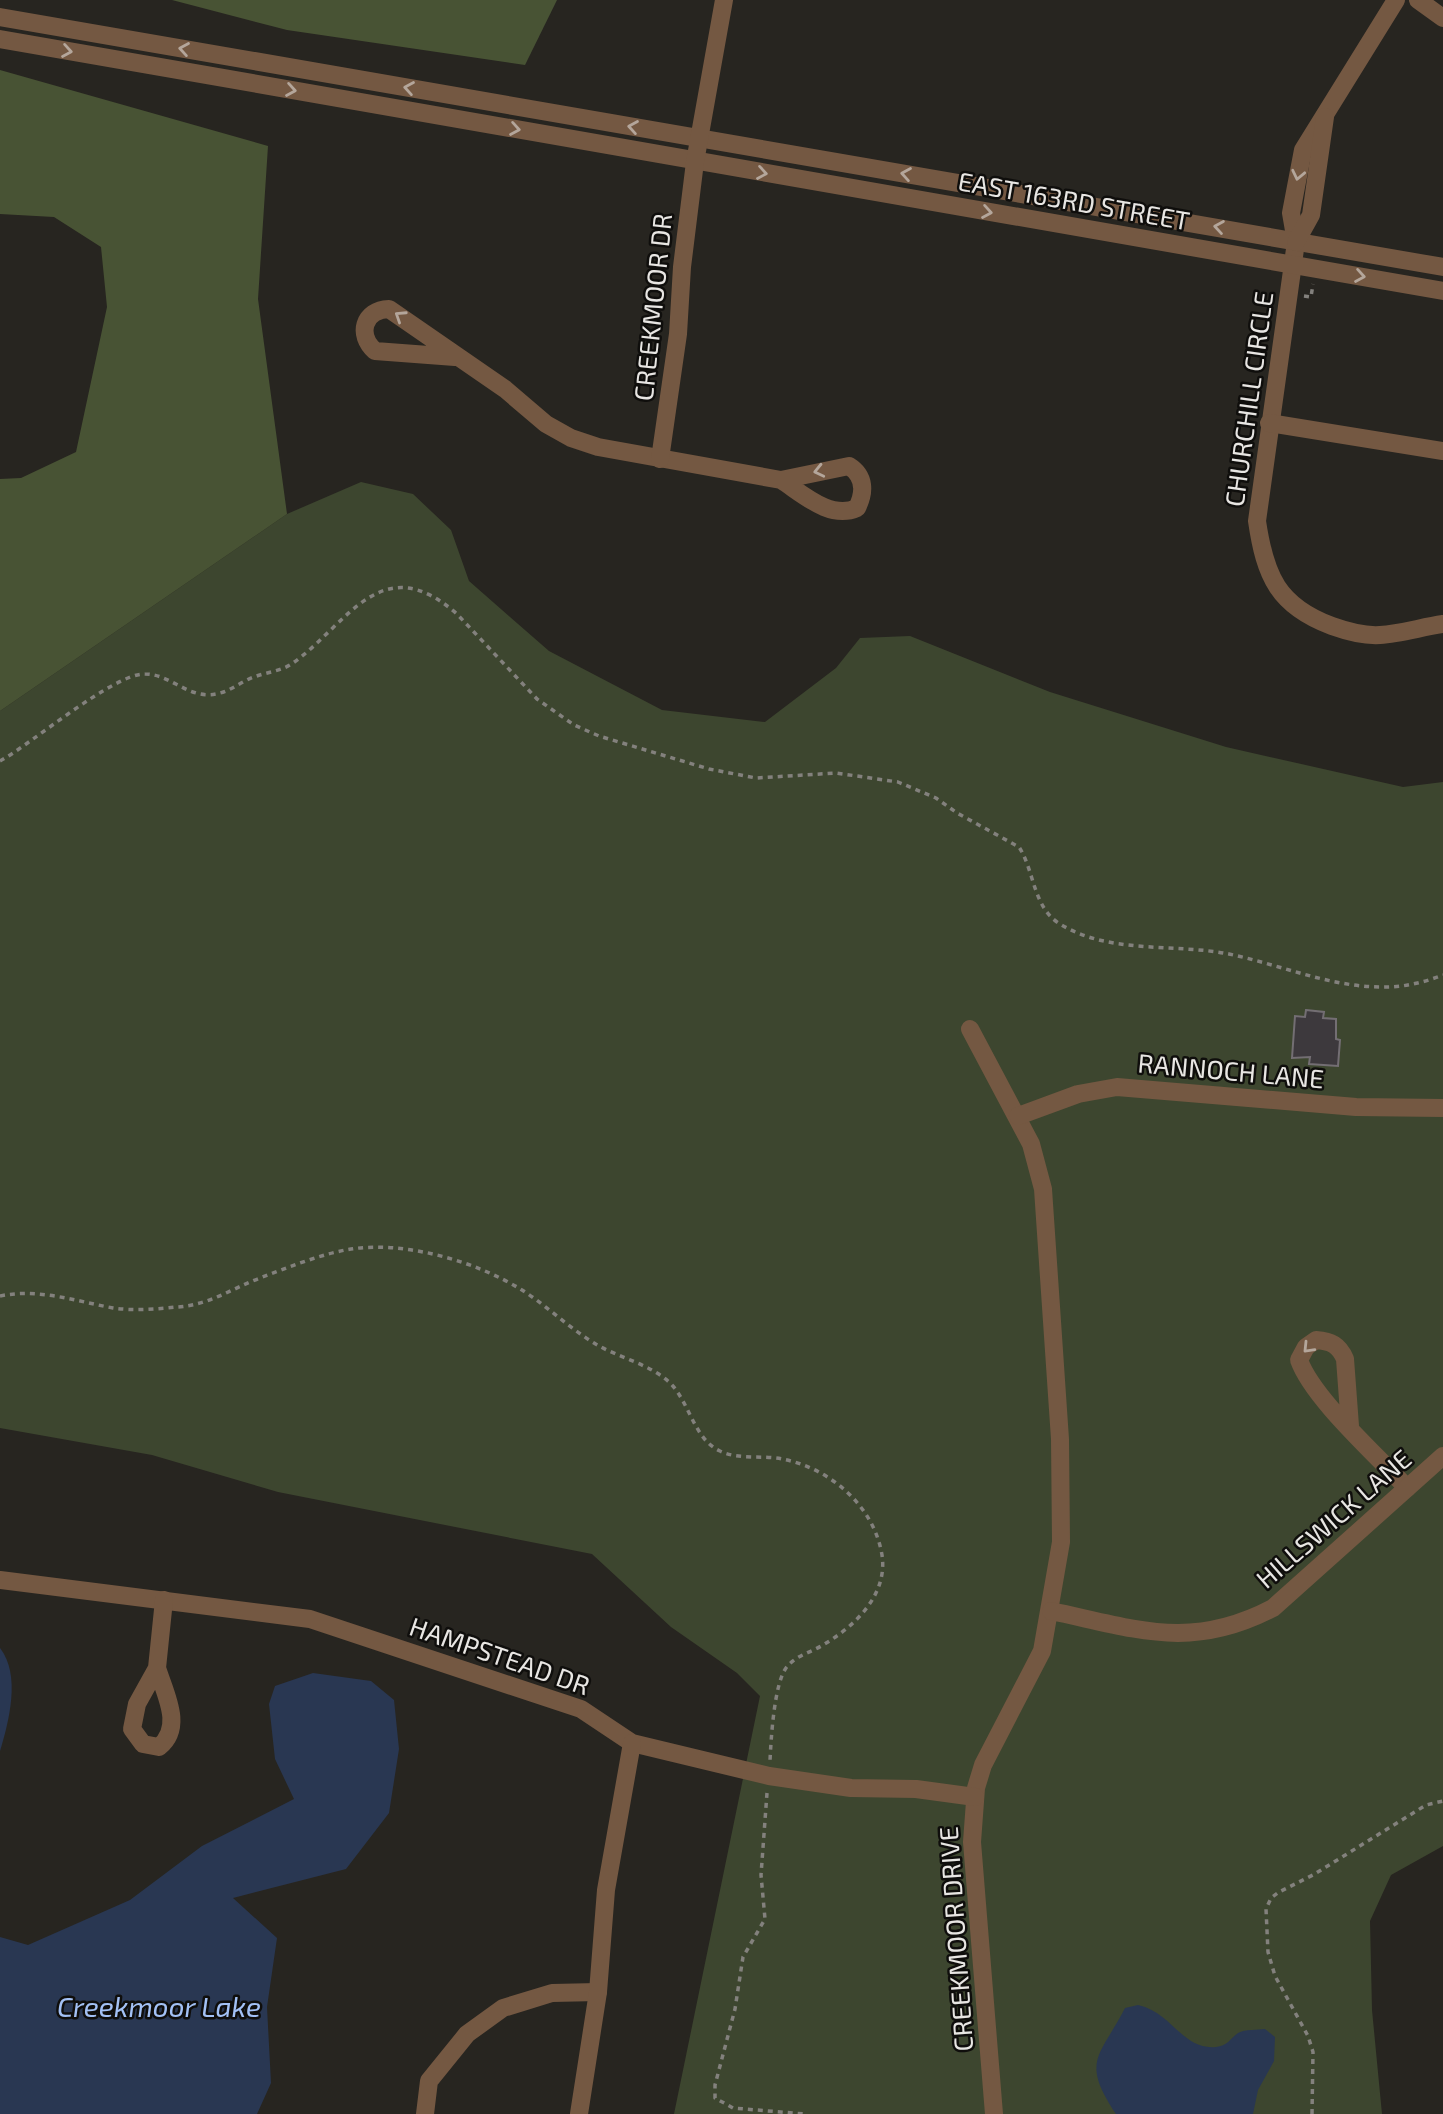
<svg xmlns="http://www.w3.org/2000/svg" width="1443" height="2114" viewBox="0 0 1443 2114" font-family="'Exo 2',sans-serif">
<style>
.green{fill:#3d462f}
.forest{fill:#485334}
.water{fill:#293752}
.building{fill:#3d393d;stroke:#736e73;stroke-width:2}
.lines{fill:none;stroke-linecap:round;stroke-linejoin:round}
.path{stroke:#83817d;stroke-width:3.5;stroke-dasharray:5 5;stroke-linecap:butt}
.minor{stroke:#745842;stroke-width:18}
.oneway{stroke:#b4a69b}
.labels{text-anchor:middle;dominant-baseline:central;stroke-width:5;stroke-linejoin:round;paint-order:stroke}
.street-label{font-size:26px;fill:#e8e6e3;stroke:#0f0e0c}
.water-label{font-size:28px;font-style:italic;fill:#a3c1f5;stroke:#0f0e0c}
</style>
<rect width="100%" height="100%" fill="#272520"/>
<polygon class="green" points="361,482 413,494 451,530 469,581 549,651 662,710 765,722 836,668 860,638 910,636 1050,692 1226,747 1403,787 1443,782 1443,1846 1391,1875 1370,1921 1372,2010 1382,2114 674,2114 760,1696 737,1673 671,1627 592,1554 278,1492 152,1455 0,1428 0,711 287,514"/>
<g class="forest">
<polygon points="172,0 557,0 525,65 287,30"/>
<polygon points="0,70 268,146 258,299 287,514 0,711 0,479 21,478 76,452 107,307 101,247 54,217 0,214"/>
</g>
<g class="water">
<path d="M0,1648c21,27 9,73 0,103z"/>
<polygon points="313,1673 371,1681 394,1700 399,1749 389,1813 346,1869 233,1898 277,1938 267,2007 271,2083 257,2114 0,2114 0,1937 28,1945 130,1900 202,1846 294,1799 275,1759 269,1704 275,1686"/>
<path d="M1138,2005c35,8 44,45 78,42 11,-1 14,-8 22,-14 7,-4 20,-3 27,-4l10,8 -1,24 -16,29 -5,24h-137c-36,-54 -16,-57 9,-106z"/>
</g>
<polygon class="building" points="1306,1010 1324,1012 1323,1018 1336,1019 1336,1039 1340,1040 1338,1066 1309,1064 1310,1057 1292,1058 1295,1016 1305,1017"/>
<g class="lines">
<g class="path">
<polyline points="1304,296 1311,297 1313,284"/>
<path d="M0,761c30,-16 114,-88 145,-87 27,0 45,28 75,19 12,-3 22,-12 34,-16 13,-5 28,-6 39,-14 55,-39 88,-116 164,-49l80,85 37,26 25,11 110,33 47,9 80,-5 62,9 38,16 21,15 62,34c15,23 14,58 38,75 49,33 117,21 172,32 53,11 102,34 157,33 19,0 39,-5 57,-12"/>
<path d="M0,1296c39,-8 75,5 113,12 20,3 44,1 64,-1 32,-2 54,-18 83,-29 29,-11 61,-24 91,-29 55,-8 124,12 171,41 25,16 46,37 72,53 24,15 58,21 78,42 18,20 23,55 48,66 18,9 43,4 62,8 48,9 92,47 100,96 6,40 -27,71 -59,90 -13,8 -27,10 -37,23 -12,17 -15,71 -16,93"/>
<polyline points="767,1793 761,1875 765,1919 743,1957 735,2009 715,2085 715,2098 733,2108 805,2114"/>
<polyline points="1312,2114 1313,2052 1308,2036 1275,1976 1268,1952 1266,1909 1271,1898 1279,1892 1313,1875 1426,1805 1443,1801"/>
</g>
<g class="minor">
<path d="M1396,0l-93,150 -12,63 5,29 -39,279c8,55 21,85 75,105 14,5 33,10 48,9 20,-1 42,-8 63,-11"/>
<polyline points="1418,0 1443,18"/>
<polyline points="0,17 1443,267"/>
<polyline points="0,39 1443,291"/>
<polyline points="1296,242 1311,215 1325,117"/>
<path d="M455,357l-80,-6c-18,-16 -12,-41 14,-42l116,80 41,35 25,14 27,9 183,33 68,-14c16,10 16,26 8,42 -27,12 -54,-14 -76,-28"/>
<polyline points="1269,423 1443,451"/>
<polyline points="660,459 678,334 682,267 695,162 724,0"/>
<polyline points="970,1029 1031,1144 1043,1189 1060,1439 1061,1542 1042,1651 983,1765 976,1788 972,1842 994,2114"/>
<polyline points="1018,1116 1078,1094 1117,1087 1356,1107 1443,1108"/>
<path d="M1350,1426l-5,-67c-6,-14 -14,-18 -29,-19l-10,7 -7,13c14,39 78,95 108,128"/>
<polyline points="0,1580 310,1619 581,1709 632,1743 769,1776 851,1788 916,1789 975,1797"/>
<path d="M1051,1611c86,18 140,40 222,-3l170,-152"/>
<path d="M157,1668c8,26 27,59 2,79l-16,-3 -11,-15 5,-25 20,-36 7,-68"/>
<polyline points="425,2114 429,2081 467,2034 503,2008 552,1993 598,1992"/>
<polyline points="579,2114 598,1992 606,1890 632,1743"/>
</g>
</g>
<defs><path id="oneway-chevron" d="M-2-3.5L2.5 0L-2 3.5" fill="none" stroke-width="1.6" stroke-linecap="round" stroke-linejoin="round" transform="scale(1.75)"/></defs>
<g class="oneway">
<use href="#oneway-chevron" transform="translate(184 49) rotate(-170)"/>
<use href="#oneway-chevron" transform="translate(67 51) rotate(10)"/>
<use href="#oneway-chevron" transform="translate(409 88) rotate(-170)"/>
<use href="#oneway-chevron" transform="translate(291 90) rotate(10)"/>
<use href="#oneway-chevron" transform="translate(633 127) rotate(-170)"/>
<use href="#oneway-chevron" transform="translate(515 129) rotate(10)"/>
<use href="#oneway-chevron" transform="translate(762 173) rotate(10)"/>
<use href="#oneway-chevron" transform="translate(906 174) rotate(-170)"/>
<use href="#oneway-chevron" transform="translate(1298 175) rotate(102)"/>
<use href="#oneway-chevron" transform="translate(987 212) rotate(10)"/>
<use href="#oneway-chevron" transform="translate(1219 227) rotate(-171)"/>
<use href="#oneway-chevron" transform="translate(1360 276) rotate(10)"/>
<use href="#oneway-chevron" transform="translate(400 316) rotate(-147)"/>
<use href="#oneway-chevron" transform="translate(819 471) rotate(167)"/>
<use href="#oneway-chevron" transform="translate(1308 1348) rotate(134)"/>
</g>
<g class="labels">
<g class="street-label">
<text transform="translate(1074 200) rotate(10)">EAST 163RD STREET</text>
<text transform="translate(652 307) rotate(-84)">CREEKMOOR DR</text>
<text transform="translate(1248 399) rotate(-82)">CHURCHILL CIRCLE</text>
<text transform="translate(1231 1070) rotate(5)">RANNOCH LANE</text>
<text transform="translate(1333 1518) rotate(-41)">HILLSWICK LANE</text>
<text transform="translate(500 1655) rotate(19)">HAMPSTEAD DR</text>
<text transform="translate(955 1939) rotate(-94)">CREEKMOOR DRIVE</text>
</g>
<g class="water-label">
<text x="159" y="2006">Creekmoor Lake</text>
</g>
</g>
</svg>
